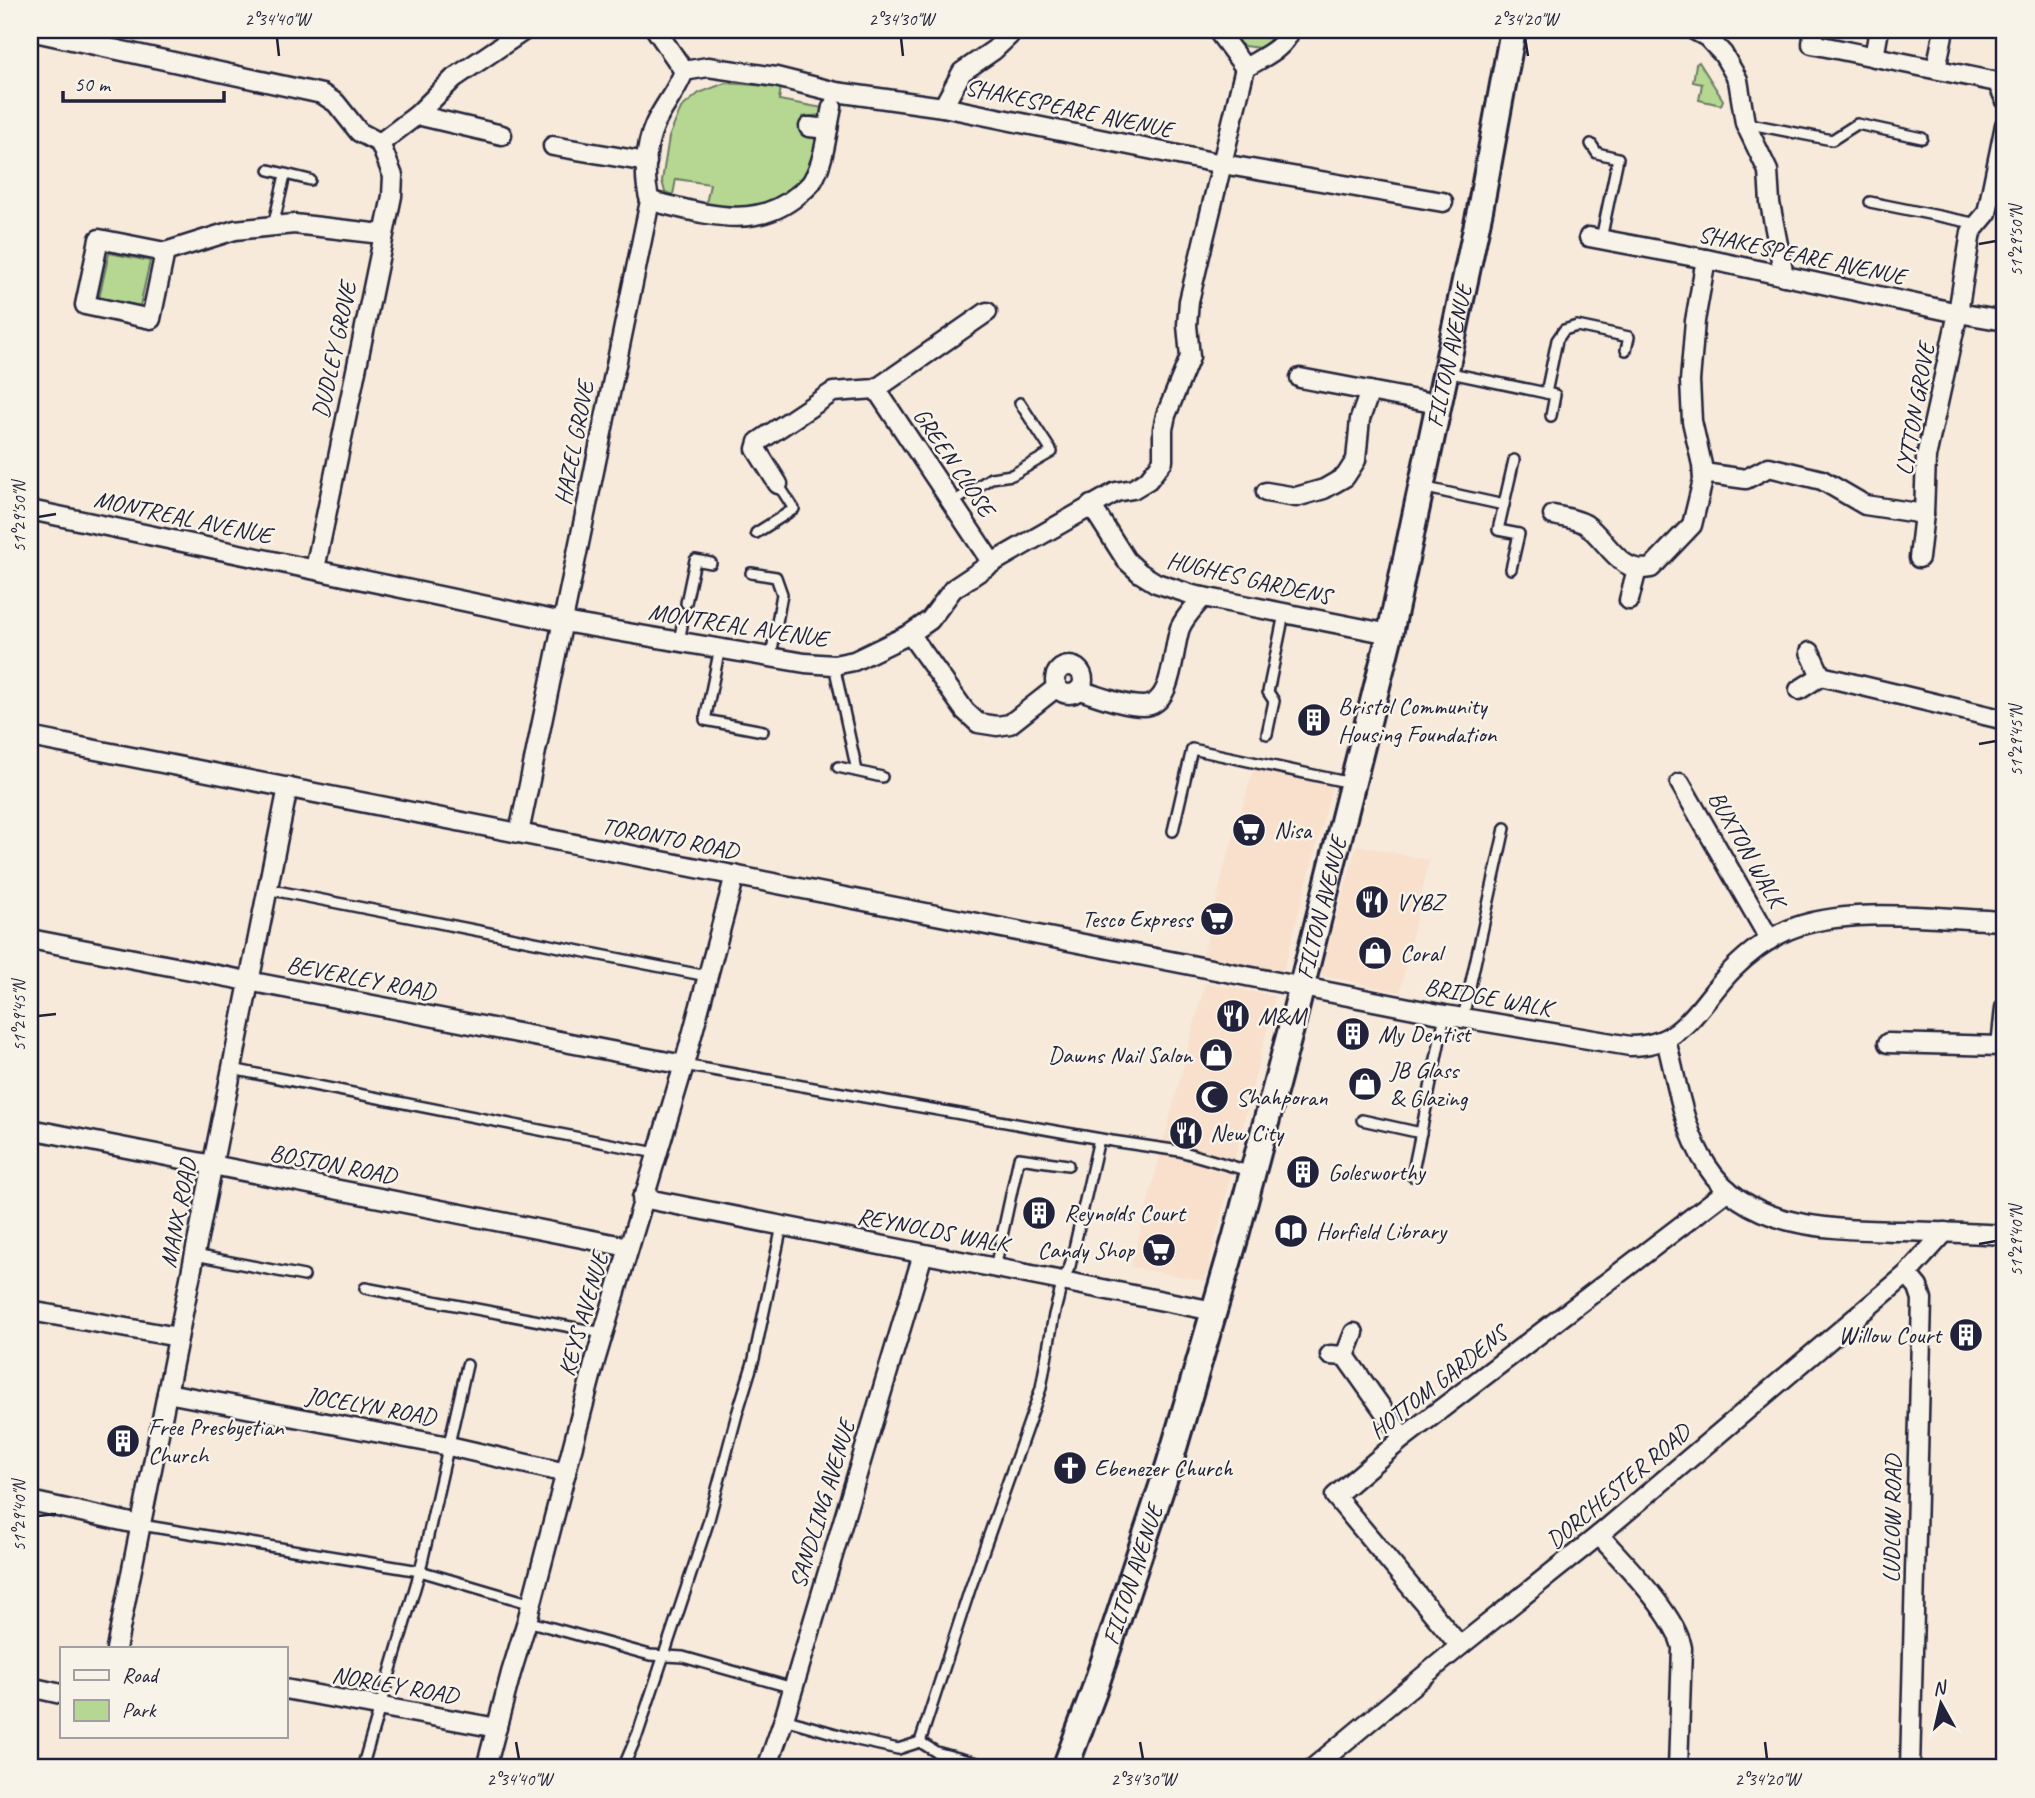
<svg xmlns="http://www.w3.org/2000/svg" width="2035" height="1798" viewBox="0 0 2035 1798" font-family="Caveat,sans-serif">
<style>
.built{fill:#f8e0cc}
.green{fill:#b5d791;stroke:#6c7c66;stroke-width:2}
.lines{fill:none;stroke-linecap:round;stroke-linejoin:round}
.lane-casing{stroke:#22223b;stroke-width:14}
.street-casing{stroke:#22223b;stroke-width:23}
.secondary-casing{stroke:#22223b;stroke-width:30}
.lane{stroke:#f7f3e8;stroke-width:9}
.street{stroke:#f7f3e8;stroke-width:18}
.secondary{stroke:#f7f3e8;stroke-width:24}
.ticks{fill:none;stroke:#22223b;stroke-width:2.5}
.labels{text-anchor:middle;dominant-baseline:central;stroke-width:5;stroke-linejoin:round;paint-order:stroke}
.street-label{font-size:24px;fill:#22223b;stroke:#f7f3e8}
.poi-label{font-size:24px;fill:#22223b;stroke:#f7f3e8;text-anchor:start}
.neatline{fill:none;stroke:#22223b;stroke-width:2.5}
.ticks-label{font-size:18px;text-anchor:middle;fill:#22223b}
</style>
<rect width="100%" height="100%" fill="#f7eadb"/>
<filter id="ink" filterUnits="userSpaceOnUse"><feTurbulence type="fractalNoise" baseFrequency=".0143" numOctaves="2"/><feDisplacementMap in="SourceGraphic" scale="14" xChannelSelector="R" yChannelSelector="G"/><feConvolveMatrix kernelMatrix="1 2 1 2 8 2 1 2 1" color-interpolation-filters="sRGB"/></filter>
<g filter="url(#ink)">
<g class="built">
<polygon points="1255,765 1334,780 1283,972 1203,955 1226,861"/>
<polygon points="1357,845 1429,860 1400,992 1320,975"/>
<polygon points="1205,983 1275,996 1205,1281 1131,1267"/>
</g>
<g class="green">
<polygon points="1231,30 1274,30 1269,41 1260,48 1244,46 1234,40"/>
<polygon points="1699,62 1723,100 1721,105 1699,100 1702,84 1693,82 1696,64"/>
<path d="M725,83l56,4 -2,13 44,8 -1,7 -20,2 -1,15c3,1 7,1 10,3 23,17 -23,66 -40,72 -13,5 -53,3 -65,-3l4,-20 -34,-5 -3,16 -8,-3 -3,-11 7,-44 12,-29 18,-15z"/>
<polygon points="109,253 150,261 140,306 99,298"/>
</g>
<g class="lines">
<g class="lane-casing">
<g id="lane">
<polyline points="1745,123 1832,140 1857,124 1922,138"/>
<polyline points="1591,144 1597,153 1618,158 1601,239"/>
<polyline points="269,170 310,180"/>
<polyline points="1870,202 1978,224"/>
<polyline points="273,226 285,175"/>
<polyline points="1446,372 1546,393 1557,340 1564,330 1577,326 1629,337 1626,350"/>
<polyline points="1546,393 1555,395 1551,416"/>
<polyline points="1422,487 1504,505"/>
<polyline points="952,503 991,478 1012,475 1052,452 1020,403"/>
<polyline points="756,533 794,509 778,484"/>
<polyline points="1511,569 1519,534 1498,530 1514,460"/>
<polyline points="751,573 776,577 782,594 771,656"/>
<polyline points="686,603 695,560 711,563"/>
<polyline points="679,641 682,626"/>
<polyline points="720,648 705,720 763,731"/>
<polyline points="834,665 857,771"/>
<polyline points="1267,734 1274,701 1268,692 1284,614"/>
<polyline points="838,767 882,777"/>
<polyline points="1173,831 1192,749 1351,783"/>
<polyline points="267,889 707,976"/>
<polyline points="1463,1018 1505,828"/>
<polyline points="684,1065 1112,1141 1180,1151 1252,1172"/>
<polyline points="232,1069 656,1153"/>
<polyline points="1362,1120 1421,1133"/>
<polyline points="1412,1176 1445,1015"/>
<polyline points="195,1255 304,1276"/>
<polyline points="995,1268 1019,1158 1068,1165"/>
<polyline points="365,1288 603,1333"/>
<polyline points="141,1525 420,1571 532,1604"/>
<polyline points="527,1621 650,1655 683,1657 793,1688"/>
<polyline points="784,1719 857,1740 898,1749 920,1742 936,1752 995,1768"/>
<polyline points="920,1742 970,1589 1041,1388 1054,1315 1063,1280 1070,1266 1099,1139"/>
<polyline points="362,1768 420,1571 467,1365"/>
<polyline points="623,1768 638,1733 708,1523 737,1414 754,1359 782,1226"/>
</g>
</g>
<g class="street-casing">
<g id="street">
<polyline points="656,30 684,71"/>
<path d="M1217,30l28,38c16,-10 40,-19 45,-38"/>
<polyline points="1694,30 1707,37 1723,54 1738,80 1745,123 1768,171 1770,203 1784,276"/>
<polyline points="1814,30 1812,44 1997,82 2005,99"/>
<polyline points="30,31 322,94 336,103 359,132 380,143"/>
<polyline points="1874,57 1879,30"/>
<polyline points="1936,69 1944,30"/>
<polyline points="684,71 708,67 776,77 836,92 943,107 1222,164 1443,202"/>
<polyline points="943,107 962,72 994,50 1015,30"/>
<polyline points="417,115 502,135"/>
<polyline points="809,127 828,129"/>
<polyline points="380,143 417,115 454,78 525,30"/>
<polyline points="553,146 647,162"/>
<path d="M650,201c51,11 103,32 148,-6 5,-4 12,-9 15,-15 12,-20 14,-50 19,-73"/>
<polyline points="1589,237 1706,259 1958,313 2005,321"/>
<polyline points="165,252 151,319 85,305 99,239 165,252 235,230 294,224 382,234"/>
<polyline points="1300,378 1438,404"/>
<polyline points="876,389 992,563"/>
<polyline points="1703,473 1746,479 1769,467 1822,480 1865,505 1924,514"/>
<polyline points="778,484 756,449 758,442 833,392 876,389 987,312"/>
<polyline points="1266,492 1296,497 1324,489 1345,477 1356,460 1360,419 1370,391"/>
<polyline points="1091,505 1126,560 1140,573 1156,583 1193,595 1390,634"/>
<polyline points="30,510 563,622 805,663 834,665 854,661 910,634 930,620 953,589 992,563 1116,492 1133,489 1148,480 1163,461 1163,429 1166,415 1190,357 1187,325 1189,301 1245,68"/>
<path d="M1553,515c10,2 23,4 32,9 22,15 34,51 66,44l41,-43 11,-45 -1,-15 -10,-44 -2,-40 5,-60 11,-62"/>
<polyline points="1919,558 1924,514 1926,457 1958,313 1971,232 1987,213 2005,125"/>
<polyline points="315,569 392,196 393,176 380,143"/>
<polyline points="1629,600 1637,569"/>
<polyline points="910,634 965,711 978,723 997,726 1010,724 1057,687"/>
<circle cx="1069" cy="680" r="14"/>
<polyline points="1821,676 2005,720"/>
<path d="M1079,690c20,6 44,16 64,16 31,0 29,-56 37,-78 5,-12 15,-21 23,-31"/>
<polyline points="1799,690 1821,676 1810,652"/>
<path d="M30,737l1415,278 185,31c55,0 68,-41 102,-76 16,-16 35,-31 56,-40 59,-25 153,-11 217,-9"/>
<polyline points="1680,783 1770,940"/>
<path d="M519,833l131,-632c-7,-23 -5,-55 5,-77 9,-19 22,-33 29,-53"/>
<polyline points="30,939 684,1065"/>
<path d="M1666,1040c11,41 17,90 41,126 41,64 125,63 192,65 35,1 71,2 106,4"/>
<polyline points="1888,1043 2001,1046 2005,1008"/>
<polyline points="30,1129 628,1247"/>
<polyline points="642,1198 1214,1311"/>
<polyline points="1907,1274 1918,1287 1922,1299 1910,1768"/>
<polyline points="30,1311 178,1337"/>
<polyline points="1330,1355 1345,1356 1403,1438"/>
<polyline points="1345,1356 1354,1333"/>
<polyline points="167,1393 449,1446 566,1473"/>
<polyline points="30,1501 141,1525"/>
<path d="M1599,1535c24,27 77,80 83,113l-4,120"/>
<polyline points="1460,1646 1335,1496 1403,1438 1728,1190"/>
<polyline points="116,1649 288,787"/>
<polyline points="30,1687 61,1694"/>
<polyline points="285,1689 497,1728"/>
<polyline points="486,1768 511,1673 527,1621 595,1361 684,1065 735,875"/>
<polyline points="767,1768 784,1719 923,1254"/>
<polyline points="1313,1768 1460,1646 1599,1535 1907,1274 1945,1232"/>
</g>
</g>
<g class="secondary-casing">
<g id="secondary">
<path id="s1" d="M1065,1768l29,-77 75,-226 66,-226 57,-214 98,-391 90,-424 33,-180"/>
</g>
</g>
<use href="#lane" class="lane"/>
<use href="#street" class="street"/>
<use href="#secondary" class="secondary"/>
</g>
</g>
<path class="ticks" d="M277,38l2,18M901,38l2,18M1525,38l3,18M1979,244l17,-3M38,517l18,-3M1979,744l17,-3M38,1016l18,-2M1979,1244l17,-3M38,1516l18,-2M516,1742l3,17M1140,1742l3,17M1765,1742l2,17"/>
<defs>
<g id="building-disc" transform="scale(1.75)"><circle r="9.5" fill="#22223b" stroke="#f7f3e8"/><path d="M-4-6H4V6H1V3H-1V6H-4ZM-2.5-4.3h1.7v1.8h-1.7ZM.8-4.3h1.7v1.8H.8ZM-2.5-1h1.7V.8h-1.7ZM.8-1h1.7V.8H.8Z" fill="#fff"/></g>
<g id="supermarket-disc" transform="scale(1.75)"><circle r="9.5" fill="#22223b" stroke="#f7f3e8"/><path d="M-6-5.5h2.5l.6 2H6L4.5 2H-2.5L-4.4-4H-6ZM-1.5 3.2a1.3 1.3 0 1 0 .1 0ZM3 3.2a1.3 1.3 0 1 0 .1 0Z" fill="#fff"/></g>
<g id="restaurant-disc" transform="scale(1.75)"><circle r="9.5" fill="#22223b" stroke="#f7f3e8"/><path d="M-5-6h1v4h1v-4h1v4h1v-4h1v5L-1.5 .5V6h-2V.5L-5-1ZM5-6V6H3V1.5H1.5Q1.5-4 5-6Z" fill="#fff"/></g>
<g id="shop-disc" transform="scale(1.75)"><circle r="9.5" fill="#22223b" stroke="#f7f3e8"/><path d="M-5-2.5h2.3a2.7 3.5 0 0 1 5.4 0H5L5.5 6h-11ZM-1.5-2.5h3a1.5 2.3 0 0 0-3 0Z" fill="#fff"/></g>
<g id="mosque-disc" transform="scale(1.75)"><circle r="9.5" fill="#22223b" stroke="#f7f3e8"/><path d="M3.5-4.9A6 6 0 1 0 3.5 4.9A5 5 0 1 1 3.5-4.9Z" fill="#fff"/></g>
<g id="library-disc" transform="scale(1.75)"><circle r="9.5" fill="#22223b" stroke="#f7f3e8"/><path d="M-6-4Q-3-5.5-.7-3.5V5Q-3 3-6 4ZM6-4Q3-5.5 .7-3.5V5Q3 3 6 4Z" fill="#fff"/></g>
<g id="church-disc" transform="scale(1.75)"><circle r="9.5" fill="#22223b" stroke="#f7f3e8"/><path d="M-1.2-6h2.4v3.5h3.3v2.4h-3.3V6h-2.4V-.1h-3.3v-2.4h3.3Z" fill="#fff"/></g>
</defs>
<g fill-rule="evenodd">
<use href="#building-disc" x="1314" y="720"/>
<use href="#supermarket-disc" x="1249" y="830"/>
<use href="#restaurant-disc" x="1372" y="902"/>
<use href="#supermarket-disc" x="1217" y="919"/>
<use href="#shop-disc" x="1375" y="953"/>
<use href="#restaurant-disc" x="1233" y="1016"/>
<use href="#building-disc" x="1353" y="1034"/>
<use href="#shop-disc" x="1216" y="1055"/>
<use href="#shop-disc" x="1365" y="1084"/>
<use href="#mosque-disc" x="1212" y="1097"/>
<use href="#restaurant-disc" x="1186" y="1133"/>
<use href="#building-disc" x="1303" y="1172"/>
<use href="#building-disc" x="1039" y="1213"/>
<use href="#library-disc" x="1291" y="1231"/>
<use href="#supermarket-disc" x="1159" y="1250"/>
<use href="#building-disc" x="1966" y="1335"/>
<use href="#building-disc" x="123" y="1441"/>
<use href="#church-disc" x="1070" y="1468"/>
</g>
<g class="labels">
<g class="street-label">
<text transform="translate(1069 108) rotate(12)">SHAKESPEARE AVENUE</text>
<text transform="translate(1802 255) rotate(12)">SHAKESPEARE AVENUE</text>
<text transform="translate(334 350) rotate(-78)">DUDLEY GROVE</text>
<text stroke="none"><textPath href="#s1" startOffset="1465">FILTON AVENUE</textPath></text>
<text transform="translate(1915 409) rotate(-80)">LYTTON GROVE</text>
<text transform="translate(574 443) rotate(-79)">HAZEL GROVE</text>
<text transform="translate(954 462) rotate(56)">GREEN CLOSE</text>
<text transform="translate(183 517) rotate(12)">MONTREAL AVENUE</text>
<text transform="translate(1249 578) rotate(13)">HUGHES GARDENS</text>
<text transform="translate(738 625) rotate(9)">MONTREAL AVENUE</text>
<text transform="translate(670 838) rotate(11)">TORONTO ROAD</text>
<text transform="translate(1747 849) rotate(60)">BUXTON WALK</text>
<text stroke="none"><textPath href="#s1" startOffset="898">FILTON AVENUE</textPath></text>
<text transform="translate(361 978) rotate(11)">BEVERLEY ROAD</text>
<text transform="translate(1488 997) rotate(10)">BRIDGE WALK</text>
<text transform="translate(333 1164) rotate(11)">BOSTON ROAD</text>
<text transform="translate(178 1213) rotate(-79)">MANX ROAD</text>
<text transform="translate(933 1230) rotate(11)">REYNOLDS WALK</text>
<text transform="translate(583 1314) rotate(-74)">KEYS AVENUE</text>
<text transform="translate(1438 1382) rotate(-38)">HOTTOM GARDENS</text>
<text transform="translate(371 1406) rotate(10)">JOCELYN ROAD</text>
<text transform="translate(1618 1486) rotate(-40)">DORCHESTER ROAD</text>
<text transform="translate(822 1504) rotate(-73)">SANDLING AVENUE</text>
<text transform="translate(1892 1519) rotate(-89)">LUDLOW ROAD</text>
<text stroke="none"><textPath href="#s1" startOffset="205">FILTON AVENUE</textPath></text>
<text transform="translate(395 1685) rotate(10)">NORLEY ROAD</text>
</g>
<g class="poi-label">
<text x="1338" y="706">Bristol Community<tspan x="1338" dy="28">Housing Foundation</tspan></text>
<text x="1274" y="830">Nisa</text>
<text x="1396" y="902">VYBZ</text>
<text x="1192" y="919" text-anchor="end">Tesco Express</text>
<text x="1400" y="953">Coral</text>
<text x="1258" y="1016">M&amp;M</text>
<text x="1378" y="1034">My Dentist</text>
<text x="1192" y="1055" text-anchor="end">Dawns Nail Salon</text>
<text x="1390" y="1070">JB Glass<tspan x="1390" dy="28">&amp; Glazing</tspan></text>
<text x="1236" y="1097">Shahporan</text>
<text x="1210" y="1133">New City</text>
<text x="1328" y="1172">Golesworthy</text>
<text x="1064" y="1213">Reynolds Court</text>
<text x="1316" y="1231">Horfield Library</text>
<text x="1134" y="1250" text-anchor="end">Candy Shop</text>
<text x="1941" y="1335" text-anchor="end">Willow Court</text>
<text x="148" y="1427">Free Presbyetian<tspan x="148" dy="28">Church</tspan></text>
<text x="1094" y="1468">Ebenezer Church</text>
</g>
</g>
<rect width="2035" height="1798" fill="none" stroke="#f7f3e8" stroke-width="77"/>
<rect x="60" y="1647" width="228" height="91" fill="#f7f3e8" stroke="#a29fa3" stroke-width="2"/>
<rect x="74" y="1670" width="35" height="10" fill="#f7f3e8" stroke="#a29fa3" stroke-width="2"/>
<text x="122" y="1682" font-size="21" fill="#22223b">Road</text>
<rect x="74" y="1700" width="35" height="21" fill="#b5d791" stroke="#a29fa3" stroke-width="2"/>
<text x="122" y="1717" font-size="21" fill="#22223b">Park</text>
<g transform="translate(1941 1704) rotate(352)" stroke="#f7f3e8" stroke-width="5" paint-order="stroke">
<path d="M0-5L12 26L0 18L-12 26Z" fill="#22223b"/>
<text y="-10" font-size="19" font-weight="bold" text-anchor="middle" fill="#22223b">N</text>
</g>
<path d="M63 91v10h161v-10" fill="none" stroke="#22223b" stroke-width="3.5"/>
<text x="74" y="91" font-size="21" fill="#22223b" stroke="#f7f3e8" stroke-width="5" paint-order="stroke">50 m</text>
<rect x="38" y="38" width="1958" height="1721" class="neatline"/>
<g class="ticks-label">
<text x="277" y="25">2°34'40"W</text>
<text x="901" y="25">2°34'30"W</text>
<text x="1525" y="25">2°34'20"W</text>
<text transform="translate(2016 241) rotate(-90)" y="6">51°29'50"N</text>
<text transform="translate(19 517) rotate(-90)" y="6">51°29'50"N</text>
<text transform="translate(2016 741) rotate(-90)" y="6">51°29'45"N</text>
<text transform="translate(19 1016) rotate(-90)" y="6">51°29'45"N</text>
<text transform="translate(2016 1241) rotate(-90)" y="6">51°29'40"N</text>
<text transform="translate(19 1516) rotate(-90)" y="6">51°29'40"N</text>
<text x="519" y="1785">2°34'40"W</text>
<text x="1143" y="1785">2°34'30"W</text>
<text x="1767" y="1785">2°34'20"W</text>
</g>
</svg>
